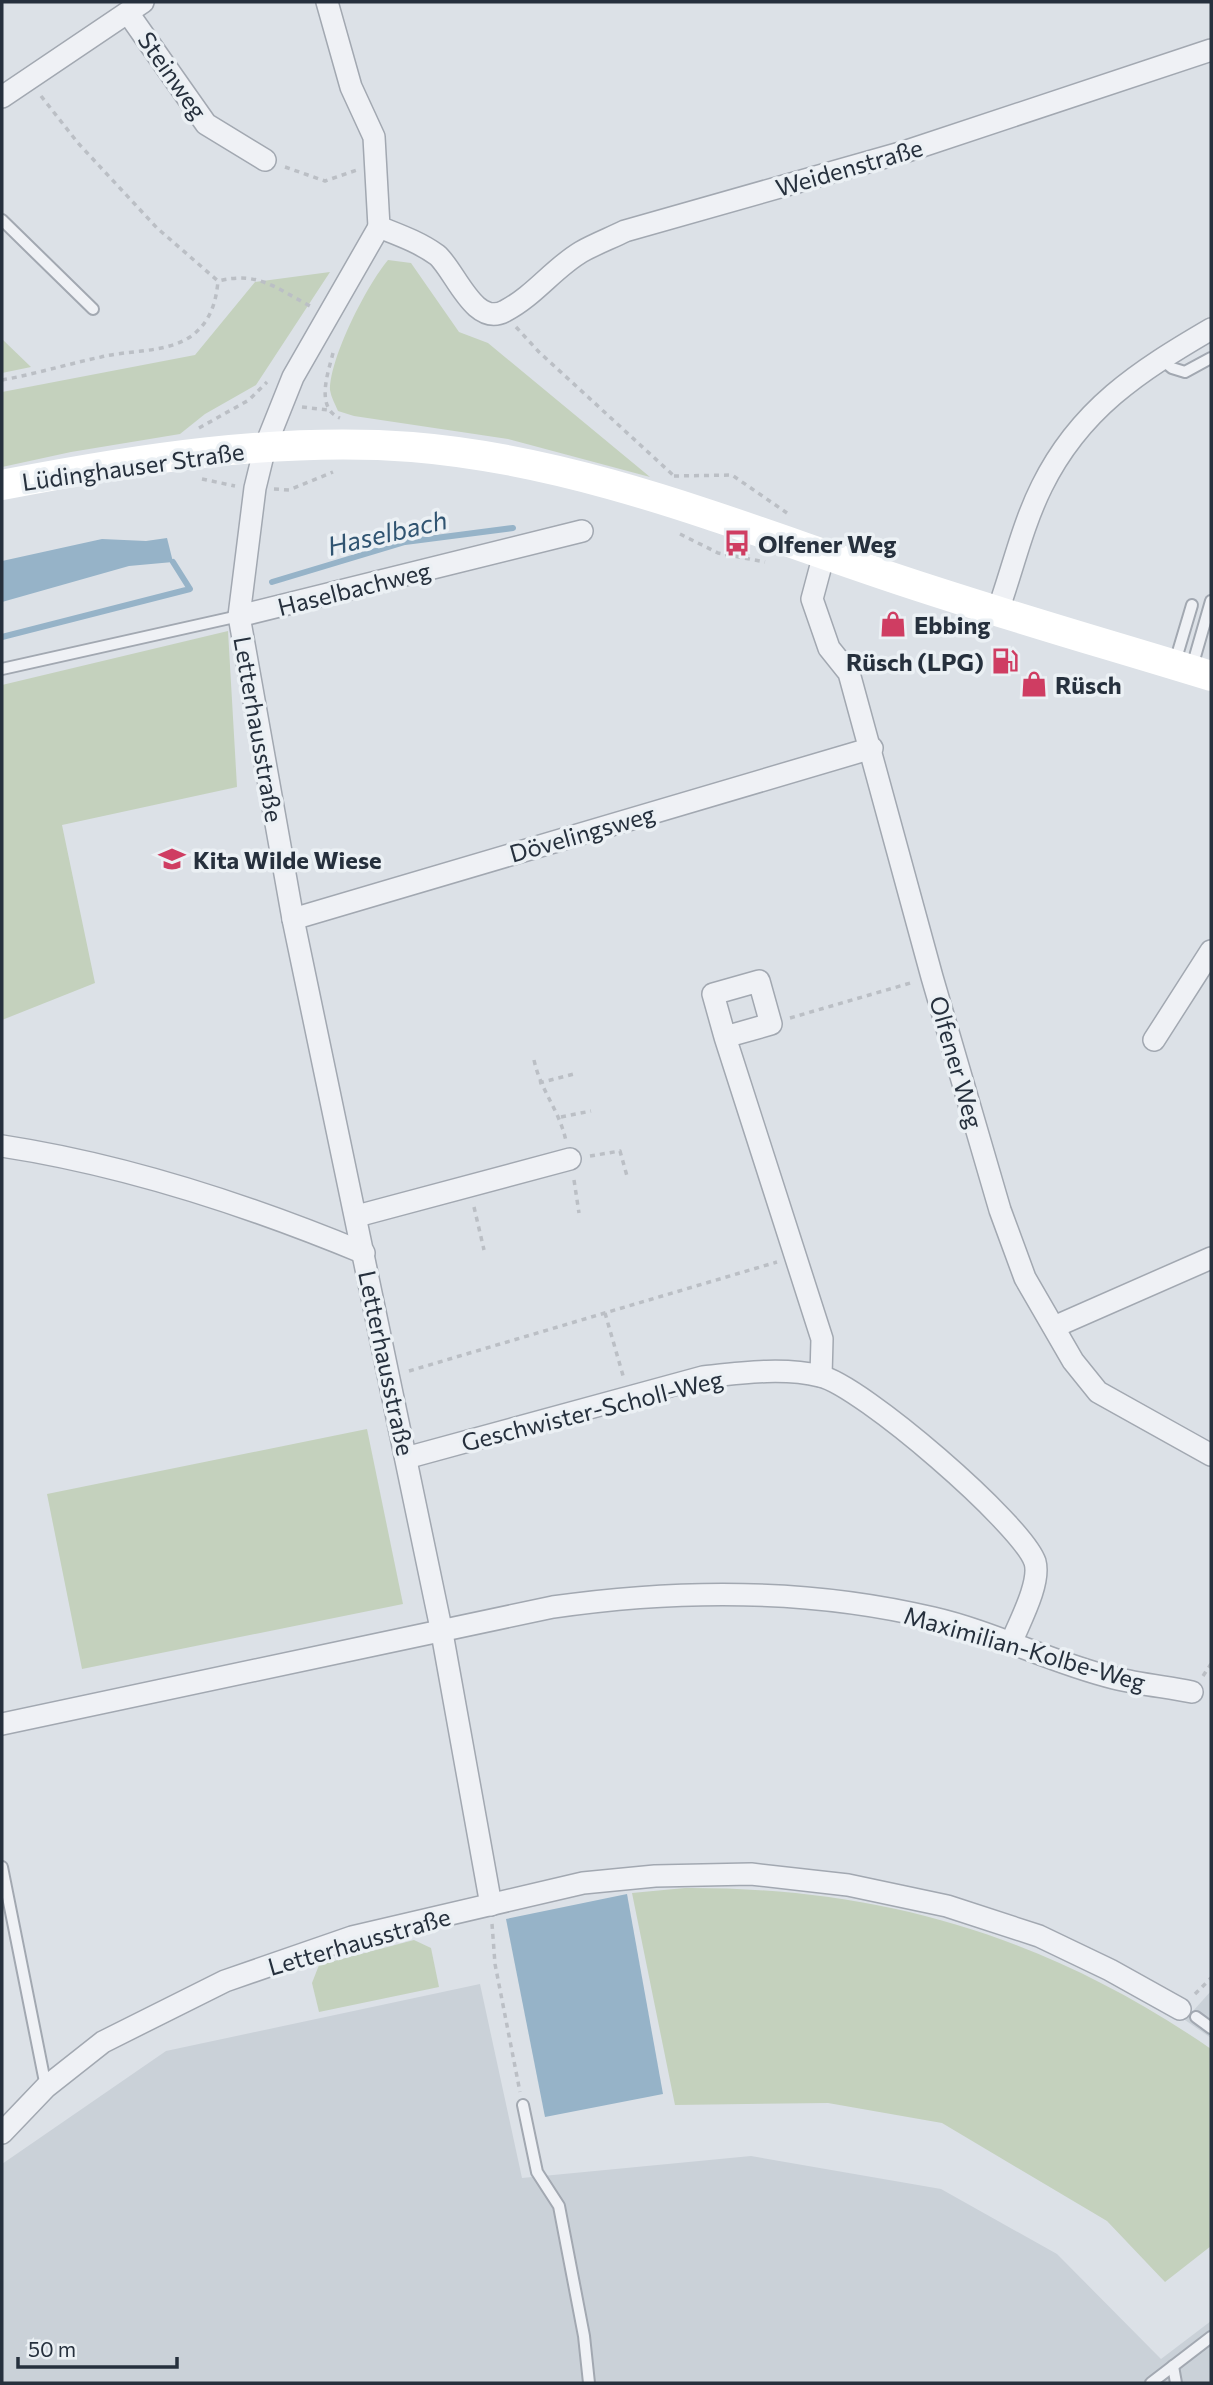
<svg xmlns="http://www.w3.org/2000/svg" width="1213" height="2385" viewBox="0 0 1213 2385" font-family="Commissioner,sans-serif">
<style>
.built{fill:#cad1d8}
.green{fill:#c4d1bd}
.water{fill:#96b3c8}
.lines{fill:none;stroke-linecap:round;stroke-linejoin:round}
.stream{stroke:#96b3c8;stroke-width:6}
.lane-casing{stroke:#a2a8b1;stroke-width:14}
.street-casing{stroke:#a2a8b1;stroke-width:24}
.path{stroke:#bbbfc5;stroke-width:3.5;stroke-dasharray:5 5;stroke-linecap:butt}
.lane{stroke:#eff1f5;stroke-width:10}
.street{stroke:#eff1f5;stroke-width:21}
.secondary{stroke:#fff;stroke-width:30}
.labels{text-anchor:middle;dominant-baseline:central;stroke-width:7;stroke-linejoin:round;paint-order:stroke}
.street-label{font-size:24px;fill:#26303d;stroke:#ebf0f4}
.poi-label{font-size:24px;font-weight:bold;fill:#26303d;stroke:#ebf0f4;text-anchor:start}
.water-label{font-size:26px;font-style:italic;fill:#305471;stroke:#ebf0f4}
</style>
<rect width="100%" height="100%" fill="#dce1e7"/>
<g class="built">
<polygon points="480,1984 522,2178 751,2156 941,2189 1057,2254 1161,2359 1211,2321 1211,2383 2,2383 2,2164 166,2051"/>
<polygon points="1211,1991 1211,2038 1185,2020"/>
</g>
<g class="green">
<path d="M388,260l23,3 48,69 29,11 162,134 -142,-38 -154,-23 -16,-5c-3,-7 -7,-14 -8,-21 0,-33 37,-105 58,-130z"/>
<polygon points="330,272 256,385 205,414 180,434 71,452 2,467 2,392 195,355 255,282"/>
<polygon points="2,339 31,367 2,373"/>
<polygon points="228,631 237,787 62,825 95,983 2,1020 2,685"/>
<polygon points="367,1429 403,1604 82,1669 47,1494"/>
<path d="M685,1888c197,-1 364,49 526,161v197l-46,36 -58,-61 -165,-98 -114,-20 -153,2 -43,-212z"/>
<polygon points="414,1940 431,1948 439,1987 319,2012 312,1983 319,1965"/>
</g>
<g class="water">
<polygon points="167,538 173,562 129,566 2,602 2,561 102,539 146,541"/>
<polygon points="627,1894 663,2094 545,2117 506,1919"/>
</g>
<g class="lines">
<g class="stream">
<polyline points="272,582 405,542 513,528"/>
<polyline points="2,637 190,589 173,562"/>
</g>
<g class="lane-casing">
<g id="lane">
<polyline points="2,220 93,309"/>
<polyline points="1160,358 1172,368 1185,372 1211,358"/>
<polyline points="1175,662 1192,605"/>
<polyline points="1192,667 1211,601"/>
<polyline points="2,669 239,616"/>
<polyline points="2,1867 46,2087"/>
<polyline points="1196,2017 1211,2028"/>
<polyline points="523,2105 537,2172 559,2206 584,2336 589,2383"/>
<polyline points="1173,2366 1176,2383"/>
<polyline points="1151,2383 1211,2337"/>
</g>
</g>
<g class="street-casing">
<g id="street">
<path d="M327,2l24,85 23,50 5,90c20,8 40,15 58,28 18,15 37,73 68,56 29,-15 49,-43 76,-59 14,-8 30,-14 44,-21l282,-80 304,-101"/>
<polyline points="128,13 206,124 265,160"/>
<polyline points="2,97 143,2"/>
<polyline points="379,227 293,377 265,447 255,488 239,616 293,919 442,1633 491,1905"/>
<polyline points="824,554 812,599 829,648 849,673 932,977 1000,1210 1025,1278 1073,1361 1098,1392 1211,1455"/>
<path d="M997,613c15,-41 25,-87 45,-127 38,-77 97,-115 169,-157"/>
<polyline points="239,616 582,531"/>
<polyline points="293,919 872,748"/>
<polyline points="725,1037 771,1024 759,981 713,994 725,1037 822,1339 821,1376"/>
<polyline points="1154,1040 1211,951"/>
<path d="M2,1146c124,19 246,59 362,107"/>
<polyline points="357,1216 570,1159"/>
<polyline points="1054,1327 1211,1258"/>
<path d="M406,1458l297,-81c37,-4 80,-10 117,-1 41,9 202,148 215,186 6,21 -16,61 -24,81"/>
<path d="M2,1724l551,-117c126,-18 254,-19 380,11 61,14 119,45 181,60 25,6 52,9 78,14"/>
<polyline points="2,2133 46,2087 103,2042 225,1981 352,1937 583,1883 655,1876 751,1874 848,1885 947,1906 1039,1936 1110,1970 1180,2009"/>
</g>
</g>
<g class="path">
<path d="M41,96l37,47 79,85 61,53c40,-10 58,7 92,25"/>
<polyline points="285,167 325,181 357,170"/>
<polyline points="516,327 539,352 673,475"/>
<path d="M333,353c-5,20 -18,55 7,65"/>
<path d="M2,380c33,-6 66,-16 99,-23 28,-7 65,-4 89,-20 20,-14 26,-34 28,-56"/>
<polyline points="302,407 328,410"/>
<polyline points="199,428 249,400 267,382"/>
<polyline points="674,476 732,475 787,513"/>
<polyline points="202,479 235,486"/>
<polyline points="274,489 289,490 333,472"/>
<polyline points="680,534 718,553 765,562"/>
<polyline points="790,1018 914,982"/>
<path d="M534,1060c7,32 25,49 32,81"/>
<polyline points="539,1083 574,1074"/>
<polyline points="561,1117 591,1111"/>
<polyline points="590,1156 620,1151 627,1176"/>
<polyline points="574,1180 579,1213"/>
<polyline points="474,1207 484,1250"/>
<polyline points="605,1313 624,1379"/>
<polyline points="409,1371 777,1262"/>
<polyline points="1203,1676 1211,1664"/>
<polyline points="492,1924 495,1964 520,2092"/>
<polyline points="1195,1994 1211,1978"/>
</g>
<use href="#lane" class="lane"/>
<use href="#street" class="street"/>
<path class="secondary" d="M2,485c134,-26 273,-48 410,-38 160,13 308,72 458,123 113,39 227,71 341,106"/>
</g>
<defs>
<g id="bus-bare" transform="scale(2.1)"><path d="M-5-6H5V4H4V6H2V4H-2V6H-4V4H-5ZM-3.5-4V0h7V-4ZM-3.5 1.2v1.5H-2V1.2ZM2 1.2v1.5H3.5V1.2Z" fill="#cf3d62" stroke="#ebf0f4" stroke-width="2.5" paint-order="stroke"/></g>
<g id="shop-bare" transform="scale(2.1)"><path d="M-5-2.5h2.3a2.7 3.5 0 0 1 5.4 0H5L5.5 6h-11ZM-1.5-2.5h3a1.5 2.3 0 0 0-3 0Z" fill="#cf3d62" stroke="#ebf0f4" stroke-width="2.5" paint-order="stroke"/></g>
<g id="fuel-bare" transform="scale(2.1)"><path d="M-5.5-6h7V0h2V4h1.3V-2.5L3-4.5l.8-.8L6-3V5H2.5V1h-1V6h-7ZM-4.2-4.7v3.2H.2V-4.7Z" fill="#cf3d62" stroke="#ebf0f4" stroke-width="2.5" paint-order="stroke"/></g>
<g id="school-bare" transform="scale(2.1)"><path d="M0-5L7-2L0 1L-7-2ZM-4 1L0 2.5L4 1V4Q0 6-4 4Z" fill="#cf3d62" stroke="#ebf0f4" stroke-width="2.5" paint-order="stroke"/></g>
</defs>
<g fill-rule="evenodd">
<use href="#bus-bare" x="737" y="543"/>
<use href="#shop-bare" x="893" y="624"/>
<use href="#fuel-bare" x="1005" y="661"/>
<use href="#shop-bare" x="1034" y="684"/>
<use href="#school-bare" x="172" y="859"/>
</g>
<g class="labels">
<g class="street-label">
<text transform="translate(173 75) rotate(55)">Steinweg</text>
<text transform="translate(849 167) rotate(-16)">Weidenstraße</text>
<text transform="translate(133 466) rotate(-8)">Lüdinghauser Straße</text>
<text transform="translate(354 588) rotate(-14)">Haselbachweg</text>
<text transform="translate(259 729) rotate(80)">Letterhausstraße</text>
<text transform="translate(582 833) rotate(-16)">Dövelingsweg</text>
<text transform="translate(957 1062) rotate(74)">Olfener Weg</text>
<text transform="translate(387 1363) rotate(78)">Letterhausstraße</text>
<text transform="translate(592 1410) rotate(-14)">Geschwister-Scholl-Weg</text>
<text transform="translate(1025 1648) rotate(16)">Maximilian-Kolbe-Weg</text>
<text transform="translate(359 1941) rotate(-16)">Letterhausstraße</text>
</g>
<g class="poi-label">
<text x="758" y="543">Olfener Weg</text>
<text x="914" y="624">Ebbing</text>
<text x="984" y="661" text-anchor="end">Rüsch (LPG)</text>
<text x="1055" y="684">Rüsch</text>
<text x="193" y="859">Kita Wilde Wiese</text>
</g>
<g class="water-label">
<text transform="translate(387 532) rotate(-13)">Haselbach</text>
</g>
</g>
<rect width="1213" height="2385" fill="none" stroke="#26303d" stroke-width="7"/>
<path d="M18 2357v10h159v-10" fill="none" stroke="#26303d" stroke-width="3.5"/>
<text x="28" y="2357" font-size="21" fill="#26303d" stroke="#ebf0f4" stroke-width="5" paint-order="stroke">50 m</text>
</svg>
